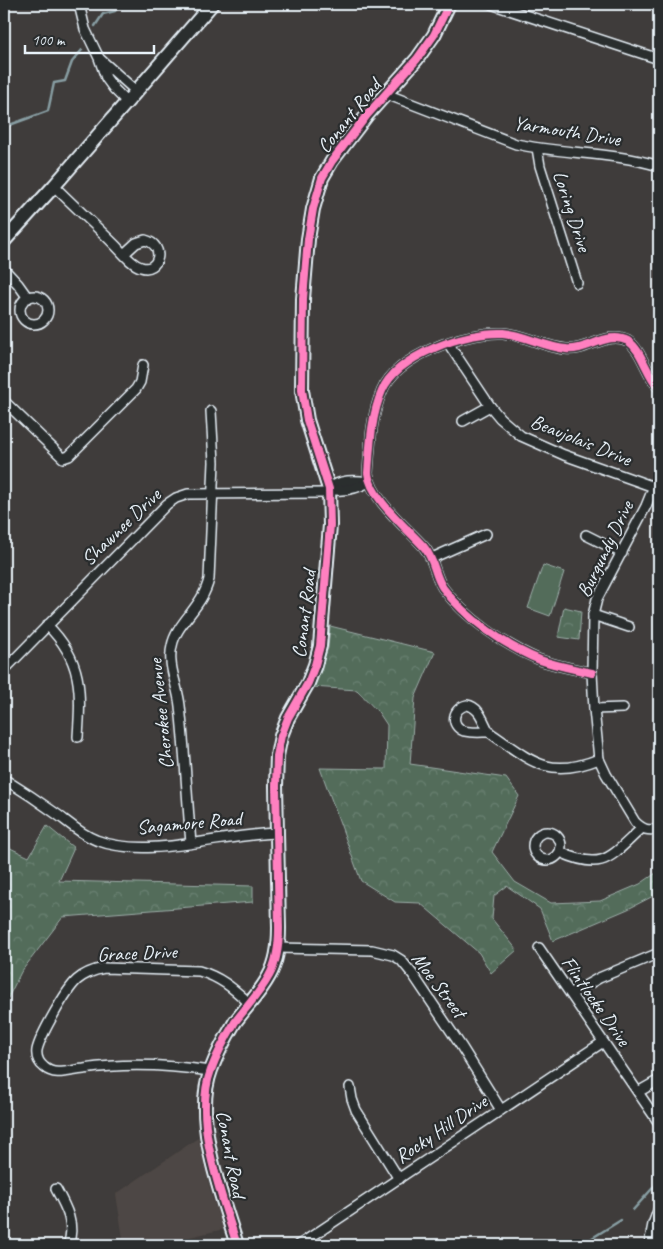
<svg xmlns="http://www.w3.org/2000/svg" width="663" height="1249" viewBox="0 0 663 1249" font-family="Caveat,sans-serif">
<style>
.built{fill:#4e4744}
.grass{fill:#526c5a;stroke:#9daea9}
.forest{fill:url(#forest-crowns);stroke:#9daea9}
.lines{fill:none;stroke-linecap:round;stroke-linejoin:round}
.stream{stroke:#889ea3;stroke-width:2.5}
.street-casing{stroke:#e8f1f8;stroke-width:12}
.secondary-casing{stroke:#e8f1f8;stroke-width:16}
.street{stroke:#2a2d2e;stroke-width:9}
.secondary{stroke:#2a2d2e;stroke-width:12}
.cycleway-casing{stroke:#2a2d2e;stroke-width:11}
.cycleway{stroke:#ff80c0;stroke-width:8}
.labels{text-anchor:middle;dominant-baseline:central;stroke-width:4.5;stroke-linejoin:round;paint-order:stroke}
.street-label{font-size:20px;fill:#e8f1f8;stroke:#2a2d2e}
</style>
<defs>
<pattern id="forest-crowns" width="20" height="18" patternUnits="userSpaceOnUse" patternTransform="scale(1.25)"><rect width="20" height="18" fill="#526c5a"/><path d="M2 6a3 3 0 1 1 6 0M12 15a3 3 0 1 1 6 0" fill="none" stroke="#6b8172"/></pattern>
</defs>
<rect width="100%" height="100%" fill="#3f3c3b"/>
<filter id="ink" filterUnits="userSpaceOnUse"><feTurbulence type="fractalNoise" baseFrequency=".02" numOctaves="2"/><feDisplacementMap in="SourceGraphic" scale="10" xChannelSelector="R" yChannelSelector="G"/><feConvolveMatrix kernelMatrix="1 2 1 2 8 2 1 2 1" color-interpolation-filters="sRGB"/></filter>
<g filter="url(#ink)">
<polygon class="built" points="198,1138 212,1197 224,1229 155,1245 124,1245 116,1194"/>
<polygon class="grass" points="543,565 564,572 550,616 528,608"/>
<g class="forest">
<polygon points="564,607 581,611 579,640 558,637"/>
<polygon points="330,626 435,652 415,698 410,764 506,778 519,796 492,852 515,882 551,903 600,901 640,884 659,871 659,893 628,909 553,941 540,909 507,886 494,896 492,919 517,950 491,973 479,953 420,903 395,902 361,881 320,768 386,769 387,725 379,713 357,690 312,687 328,648"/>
<polygon points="47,826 74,848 59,881 253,886 253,902 63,917 21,972 4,1006 4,905 7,894 4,893 4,845 29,857"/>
</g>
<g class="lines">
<g class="stream">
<polyline points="95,26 103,14 115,11 120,4"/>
<polyline points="4,127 48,111 54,83 65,81 72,62 82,50"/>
<polyline points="633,1210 659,1181"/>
<polyline points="581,1245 621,1220"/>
</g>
<g class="street-casing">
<g id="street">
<polyline points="79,4 85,29 99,58 106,78 114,89 127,102"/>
<polyline points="491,4 659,59"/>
<polyline points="100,59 137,92"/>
<path d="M386,94l130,50c47,10 97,8 143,22"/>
<polyline points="537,148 540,166 577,283"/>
<path d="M54,186c20,20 41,39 61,59 7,7 17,20 26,22 18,6 25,-22 4,-27l-9,3 -12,11"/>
<polyline points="4,269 18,284 28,298"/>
<circle cx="34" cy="310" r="14"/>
<polyline points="448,343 490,406 500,418 521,436 564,455 654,487"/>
<polyline points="4,401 63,458 69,456 136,389 140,382 143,365"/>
<polyline points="463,421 490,406"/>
<path d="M659,474l-13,32 -49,93 -4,16 -1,58 2,36 5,50 7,15 29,48c8,8 13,9 24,7"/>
<path d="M329,489c11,-10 25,-9 40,-7"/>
<path d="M329,489c14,3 27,0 40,-7"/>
<polyline points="586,535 622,553"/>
<polyline points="432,558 486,534"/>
<polyline points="593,615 629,627"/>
<path d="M47,625c36,35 34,67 31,112"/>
<polyline points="4,670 167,504 176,498 188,494 329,493"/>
<path d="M592,673c-17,-4 -35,-7 -52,-13 -34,-14 -75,-42 -97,-72 -9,-13 -8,-28 -19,-41 -17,-19 -54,-49 -56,-74 2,-27 3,-57 14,-82 15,-36 85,-60 121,-58 22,2 41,14 63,16 20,3 42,-19 62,-8 14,9 18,33 31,47"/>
<path d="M467,705c13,2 16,17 22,27 -8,0 -17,1 -25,-1 -15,-6 -11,-23 3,-26z"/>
<polyline points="594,709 623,708"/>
<path d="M489,732c41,28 58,48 110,27"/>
<path d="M4,779c18,11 36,23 54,36 12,9 24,20 38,25 52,20 126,-6 181,-7"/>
<circle cx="547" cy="846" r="14"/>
<path d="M191,843c-4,-45 -6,-91 -11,-137 -2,-20 -13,-41 -8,-60 4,-23 31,-39 37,-67l5,-117 -3,-51"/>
<path d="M560,852c44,20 50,5 81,-23"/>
<polyline points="278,948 372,950 393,955 401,960 414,976 461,1046 501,1110"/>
<polyline points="539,948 659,1123"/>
<polyline points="571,994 599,978 659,953"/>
<path d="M210,1071c-41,-6 -85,-8 -126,-2 -14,1 -29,8 -40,-2 -6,-5 -8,-10 -7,-17 3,-14 29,-60 40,-70 8,-7 17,-10 27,-12l95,3c21,6 34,17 50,32"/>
<polyline points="350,1087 352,1099 356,1110 399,1179"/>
<polyline points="638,1092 659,1080"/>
<path d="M56,1189c10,18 20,36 12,56"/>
<polyline points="299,1245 603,1042"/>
<polyline points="649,1245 653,1224 659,1208"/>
</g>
</g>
<g class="secondary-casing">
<g id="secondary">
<polyline points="4,241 54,186 212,4"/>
<path d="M237,1245c-15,-49 -45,-125 -26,-175 6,-16 15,-33 24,-48 11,-15 25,-29 34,-46 8,-14 10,-32 10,-48l-3,-142 1,-30 4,-20 7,-18 20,-35 7,-18 5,-19 10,-121 -1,-36 -22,-69 -5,-30 1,-91 5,-60 5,-30 9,-31 10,-17 35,-46 50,-56 17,-24 15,-31"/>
</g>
</g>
<use href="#street" class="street"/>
<use href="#secondary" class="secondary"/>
<g class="cycleway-casing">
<g id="cycleway">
<path d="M592,673c-17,-4 -35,-7 -52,-13 -34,-14 -75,-42 -97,-72 -9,-13 -8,-28 -19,-41 -17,-19 -54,-49 -56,-74 2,-27 3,-57 14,-82 15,-36 85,-60 121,-58 22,2 41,14 63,16 20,3 42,-19 62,-8 14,9 18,33 31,47"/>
<path d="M237,1245c-15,-49 -45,-125 -26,-175 6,-16 15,-33 24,-48 11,-15 25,-29 34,-46 8,-14 10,-32 10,-48l-3,-142 1,-30 4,-20 7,-18 20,-35 7,-18 5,-19 10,-121 -1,-36 -22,-69 -5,-30 1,-91 5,-60 5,-30 9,-31 10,-17 35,-46 50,-56 17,-24 15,-31"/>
</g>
</g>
<use href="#cycleway" class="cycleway"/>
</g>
</g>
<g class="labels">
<g class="street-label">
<text transform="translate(349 116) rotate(-51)">Conant Road</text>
<text transform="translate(567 131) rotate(9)">Yarmouth Drive</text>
<text transform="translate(572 211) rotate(72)">Loring Drive</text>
<text transform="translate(581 440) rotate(22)">Beaujolais Drive</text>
<text transform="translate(121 527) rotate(-44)">Shawnee Drive</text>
<text transform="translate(605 549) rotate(-64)">Burgundy Drive</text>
<text transform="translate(304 614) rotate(-83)">Conant Road</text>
<text transform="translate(161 714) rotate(-96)">Cherokee Avenue</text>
<text transform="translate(189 823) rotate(-5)">Sagamore Road</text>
<text transform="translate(137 953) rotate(-2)">Grace Drive</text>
<text transform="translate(439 985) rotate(53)">Moe Street</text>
<text transform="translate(596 1001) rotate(55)">Flintlocke Drive</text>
<text transform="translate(441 1129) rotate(-34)">Rocky Hill Drive</text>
<text transform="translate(231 1154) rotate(79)">Conant Road</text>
</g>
</g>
<rect width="663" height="1249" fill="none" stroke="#2a2d2e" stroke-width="20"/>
<rect x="10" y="10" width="643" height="1229" fill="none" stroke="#e8f1f8" stroke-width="2" filter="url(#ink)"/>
<path d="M25 45v8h129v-8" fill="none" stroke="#e8f1f8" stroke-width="2.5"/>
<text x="32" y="45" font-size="15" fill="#e8f1f8" stroke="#2a2d2e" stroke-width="4" paint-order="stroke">100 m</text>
</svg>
